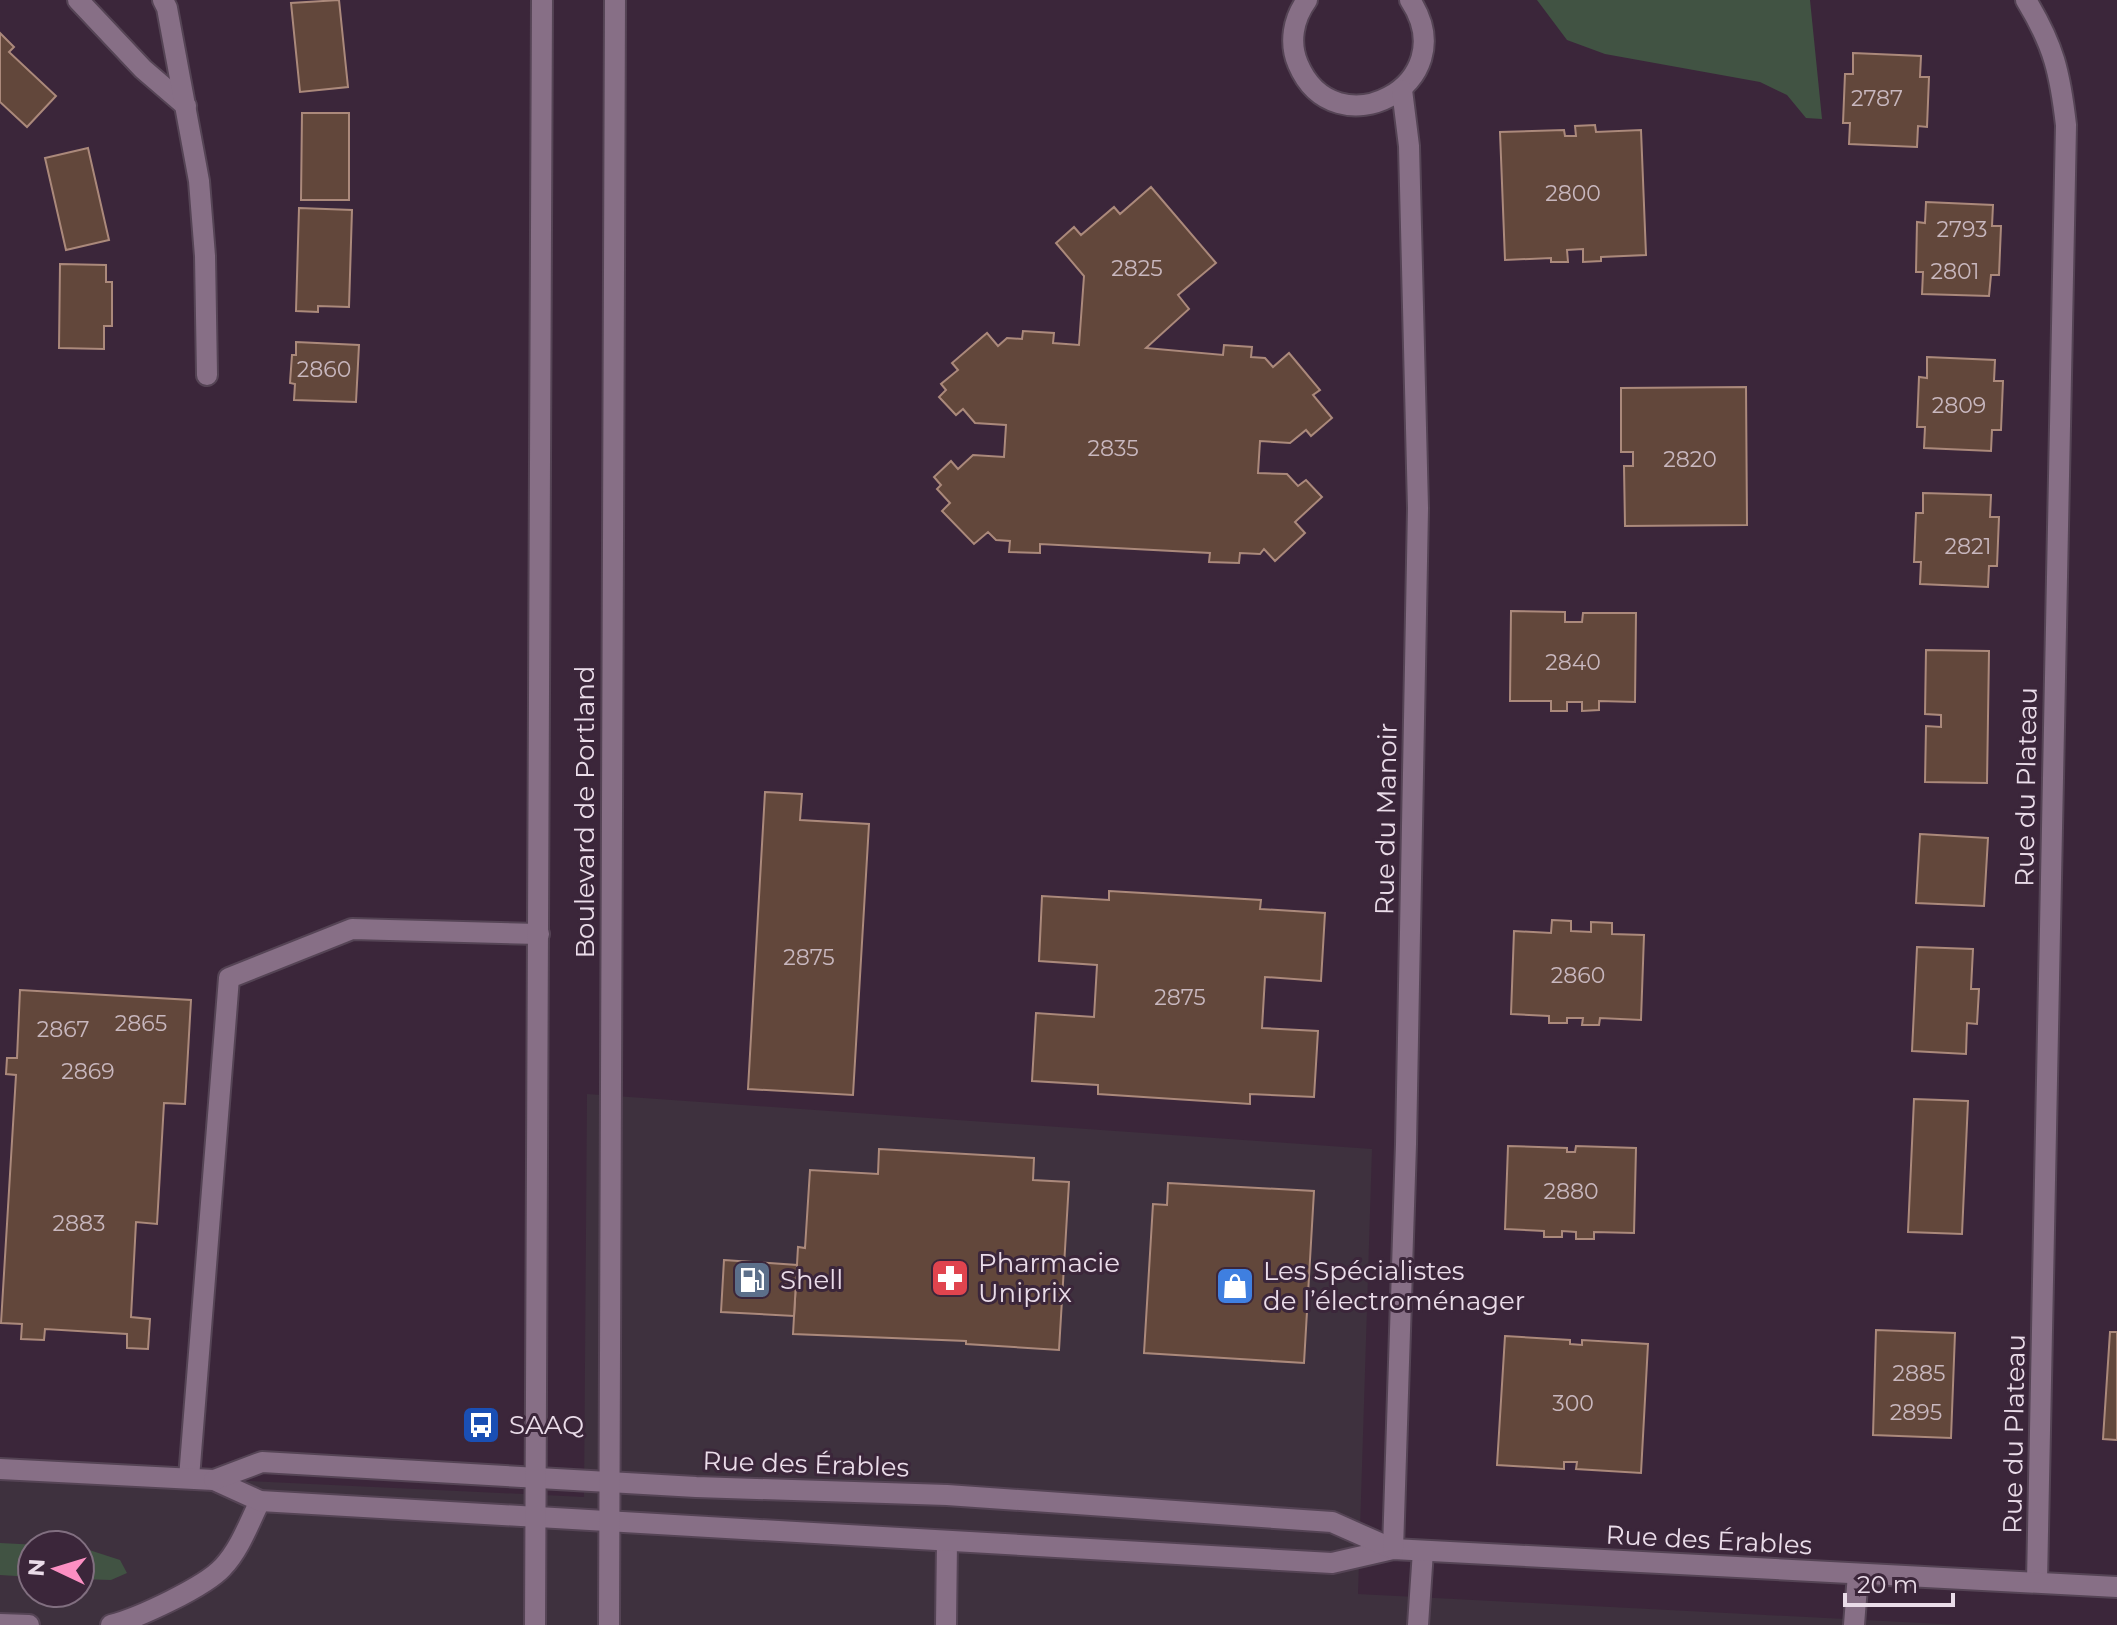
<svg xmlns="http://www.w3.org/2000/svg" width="2117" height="1625" viewBox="0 0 2117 1625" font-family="Montserrat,sans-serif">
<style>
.commercial{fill:#3e313e;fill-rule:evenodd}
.green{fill:#415343}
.building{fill:#62473b;stroke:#ab897b;stroke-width:2}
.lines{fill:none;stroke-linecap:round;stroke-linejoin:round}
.service-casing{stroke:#545;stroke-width:24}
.minor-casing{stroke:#545;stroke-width:24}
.secondary-casing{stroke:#545;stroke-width:24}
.service{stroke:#876f86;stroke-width:20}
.minor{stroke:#876f86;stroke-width:20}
.secondary{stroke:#876f86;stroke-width:20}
.labels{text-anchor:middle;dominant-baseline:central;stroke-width:6;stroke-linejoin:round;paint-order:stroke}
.number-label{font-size:22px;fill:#c8b7be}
.street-label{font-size:26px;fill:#eadce9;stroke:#3b263a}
.poi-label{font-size:26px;fill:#eadce9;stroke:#3b263a;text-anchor:start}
</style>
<rect width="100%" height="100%" fill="#3b263a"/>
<path class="commercial" d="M587,1094l785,55 -14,445 603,31h-1961v-156l584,28zM32,1545h48v48h-48z"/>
<g class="green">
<polygon points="1537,0 1810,0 1822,119 1806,118 1787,95 1760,82 1605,54 1567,40"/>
<polygon points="0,1543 39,1545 32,1545 32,1577 0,1575"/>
<polygon points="80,1547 120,1560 127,1573 111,1580 80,1579"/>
</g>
<g class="building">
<polygon points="339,0 348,87 300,92 291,3"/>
<polygon points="0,33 14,47 9,52 56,96 27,127 0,102"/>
<polygon points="1853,53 1921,56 1920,77 1929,77 1927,127 1918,126 1917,147 1849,144 1850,123 1843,123 1845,74 1853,74"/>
<polygon points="302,113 349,113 349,200 301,200"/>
<polygon points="1595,125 1596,132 1641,130 1646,255 1601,257 1601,261 1583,262 1583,249 1567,250 1568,262 1551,262 1551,258 1505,260 1500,132 1564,130 1565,136 1576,136 1575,126"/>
<polygon points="88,148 109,240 66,250 45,158"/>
<polygon points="1151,187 1216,263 1178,295 1189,309 1146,348 1223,355 1224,345 1252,347 1251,357 1265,358 1273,367 1289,353 1320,390 1313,395 1332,418 1311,436 1306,430 1290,443 1260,441 1258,473 1287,474 1298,486 1306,480 1322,497 1295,522 1305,533 1275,561 1264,549 1260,554 1240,553 1239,563 1209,562 1210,553 1040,544 1040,553 1009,552 1010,541 996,540 988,532 974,544 942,511 950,503 937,489 941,485 934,477 951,461 958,469 973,455 1004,457 1006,425 975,423 963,409 956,415 939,397 946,390 941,384 958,370 952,363 987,333 998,346 1007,338 1022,339 1023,331 1054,333 1053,343 1079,345 1084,276 1056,243 1074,227 1081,235 1114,207 1120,214"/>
<polygon points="1926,202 1993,205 1992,226 2001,226 1999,275 1991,275 1989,296 1922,294 1923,272 1916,272 1917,222 1925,223"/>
<polygon points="299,208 352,210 349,307 318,306 318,312 296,311"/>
<polygon points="60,264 106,265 106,282 112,282 112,326 104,326 104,349 59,348"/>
<polygon points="296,342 359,345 356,402 294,400 295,384 290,383 292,355 296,355"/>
<polygon points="1927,357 1995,360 1994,381 2003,381 2001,430 1992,430 1991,451 1924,448 1925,427 1917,427 1919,377 1927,378"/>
<polygon points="1746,387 1747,525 1625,526 1624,466 1633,466 1633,452 1621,452 1621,388"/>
<polygon points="1923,493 1991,495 1990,517 1999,517 1997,566 1989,566 1988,587 1920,584 1921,562 1914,562 1916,513 1923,513"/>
<polygon points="1511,611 1565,612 1565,622 1582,622 1583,613 1636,613 1635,702 1599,701 1599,710 1582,711 1582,702 1567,702 1567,711 1551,711 1551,701 1510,701"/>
<polygon points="1926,650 1989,651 1987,783 1925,782 1926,726 1941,727 1941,715 1925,714"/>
<polygon points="765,792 802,794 800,820 869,824 853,1095 748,1089"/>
<polygon points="1920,834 1988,838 1984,906 1916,903"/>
<polygon points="1109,891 1261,900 1260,909 1325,913 1321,981 1265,977 1262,1028 1318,1031 1314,1097 1250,1094 1250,1104 1098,1094 1098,1085 1032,1081 1036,1013 1094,1017 1097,965 1039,961 1042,896 1109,900"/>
<polygon points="1552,920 1571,921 1571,931 1591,932 1591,922 1612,923 1612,934 1644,935 1641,1020 1600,1018 1599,1025 1582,1025 1583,1018 1567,1018 1567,1023 1549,1023 1549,1016 1511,1014 1514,931 1551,933"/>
<polygon points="1917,947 1973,949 1971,989 1979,989 1977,1024 1967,1023 1966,1054 1912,1051"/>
<polygon points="20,990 191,1000 185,1104 164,1103 157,1224 136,1222 131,1317 150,1319 148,1349 127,1348 127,1334 45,1329 44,1340 21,1339 22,1324 1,1323 16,1075 6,1074 7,1058 17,1058"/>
<polygon points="1914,1099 1968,1101 1962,1234 1908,1232"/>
<polygon points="1508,1146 1567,1148 1567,1152 1575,1152 1576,1146 1636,1148 1634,1233 1594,1232 1594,1239 1576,1239 1576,1232 1562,1231 1562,1237 1544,1237 1544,1231 1505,1229"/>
<polygon points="879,1149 1034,1158 1033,1180 1069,1182 1059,1350 966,1344 966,1341 793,1334 798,1247 805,1248 810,1170 878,1174"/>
<polygon points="1168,1183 1314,1191 1304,1363 1144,1353 1153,1204 1167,1205"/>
<polygon points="724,1260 797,1265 794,1316 721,1312"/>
<polygon points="1876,1330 1955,1333 1951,1438 1873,1435"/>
<polygon points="2110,1332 2117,1332 2117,1440 2103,1439"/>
<polygon points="1505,1336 1570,1340 1570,1344 1582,1345 1582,1340 1648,1344 1641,1473 1576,1469 1577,1462 1564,1462 1564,1469 1497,1465"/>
</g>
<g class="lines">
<g class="service-casing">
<g id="service">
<polyline points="189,1478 229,978 352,929 539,934"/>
<polyline points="0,1624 29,1625"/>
<path d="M111,1625c27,-7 94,-38 112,-58 17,-18 26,-44 37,-66"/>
<polyline points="946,1625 947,1541"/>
<polyline points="1418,1625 1423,1551"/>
<polyline points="1854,1625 1858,1574"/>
</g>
</g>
<g class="minor-casing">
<g id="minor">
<polyline points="78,0 143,69 186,106"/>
<polyline points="163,0 167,8 199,181 205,256 207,375"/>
<path d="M1307,0c-14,19 -18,43 -9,64 37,88 168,21 112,-64"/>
<path d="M2026,0c28,46 34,73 40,125l-29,1457"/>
<polyline points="0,1469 214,1480 260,1501 1332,1563 1393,1549 2117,1587"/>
<polyline points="214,1480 262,1462 696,1487 947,1495 1332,1522 1393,1549"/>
<polyline points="1393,1549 1406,1144 1418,508 1409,146 1402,90"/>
</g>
</g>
<g class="secondary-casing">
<g id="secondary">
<polyline points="535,1625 542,0"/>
<polyline points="609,1625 615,0"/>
</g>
</g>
<use href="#service" class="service"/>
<use href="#minor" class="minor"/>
<use href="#secondary" class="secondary"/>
</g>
<defs>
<g id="pharmacy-square" transform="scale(2)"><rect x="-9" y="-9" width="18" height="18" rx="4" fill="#e0444e" stroke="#3b263a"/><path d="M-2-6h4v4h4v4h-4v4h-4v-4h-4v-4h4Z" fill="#fff"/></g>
<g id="fuel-square" transform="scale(2)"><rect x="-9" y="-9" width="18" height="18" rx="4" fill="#5c6f8a" stroke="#3b263a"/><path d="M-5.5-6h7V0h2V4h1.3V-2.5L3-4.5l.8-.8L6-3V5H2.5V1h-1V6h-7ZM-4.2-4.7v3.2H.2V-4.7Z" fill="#fff"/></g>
<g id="shop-square" transform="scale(2)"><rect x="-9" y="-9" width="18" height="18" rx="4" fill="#3f7fe0" stroke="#3b263a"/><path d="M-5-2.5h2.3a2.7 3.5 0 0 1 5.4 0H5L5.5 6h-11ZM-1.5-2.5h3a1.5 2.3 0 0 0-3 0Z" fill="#fff"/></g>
<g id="bus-square" transform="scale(2)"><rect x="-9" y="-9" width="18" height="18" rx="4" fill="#1a4fb4" stroke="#3b263a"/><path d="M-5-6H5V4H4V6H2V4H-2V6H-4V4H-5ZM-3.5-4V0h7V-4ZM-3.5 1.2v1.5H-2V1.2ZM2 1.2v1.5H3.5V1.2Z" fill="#fff"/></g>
</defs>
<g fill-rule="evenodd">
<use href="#pharmacy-square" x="950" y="1278"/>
<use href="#fuel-square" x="752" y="1280"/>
<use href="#shop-square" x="1235" y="1286"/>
<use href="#bus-square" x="481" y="1425"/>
</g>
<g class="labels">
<g class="number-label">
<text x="1877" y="98">2787</text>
<text x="1573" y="193">2800</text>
<text x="1962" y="229">2793</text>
<text x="1137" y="268">2825</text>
<text x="1955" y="271">2801</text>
<text x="324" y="369">2860</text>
<text x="1959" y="405">2809</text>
<text x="1113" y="448">2835</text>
<text x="1690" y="459">2820</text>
<text x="1968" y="546">2821</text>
<text x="1573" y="662">2840</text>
<text x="809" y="957">2875</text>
<text x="1578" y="975">2860</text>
<text x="1180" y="997">2875</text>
<text x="141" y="1023">2865</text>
<text x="63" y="1029">2867</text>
<text x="88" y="1071">2869</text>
<text x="1571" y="1191">2880</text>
<text x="79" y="1223">2883</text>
<text x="1919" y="1373">2885</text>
<text x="1573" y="1403">300</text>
<text x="1916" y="1412">2895</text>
</g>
<g class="street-label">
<text transform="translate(2026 787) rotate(-89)">Rue du Plateau</text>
<text transform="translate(585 812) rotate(-90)">Boulevard de Portland</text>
<text transform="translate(1386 819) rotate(-89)">Rue du Manoir</text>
<text transform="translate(2014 1434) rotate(-89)">Rue du Plateau</text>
<text transform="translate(806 1464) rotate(2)">Rue des Érables</text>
<text transform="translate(1709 1540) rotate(3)">Rue des Érables</text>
</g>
<g class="poi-label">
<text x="978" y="1263">Pharmacie<tspan x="978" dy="30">Uniprix</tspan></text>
<text x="1263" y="1271">Les Spécialistes<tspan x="1263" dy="30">de l’électroménager</tspan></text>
<text x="780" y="1280">Shell</text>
<text x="509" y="1425">SAAQ</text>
</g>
</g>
<g transform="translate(56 1569) rotate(274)"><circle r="38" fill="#3b263a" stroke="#816f80" stroke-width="2"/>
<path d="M0-6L14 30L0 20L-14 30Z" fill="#fc8fc3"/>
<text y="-12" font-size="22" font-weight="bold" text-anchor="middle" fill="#eadce9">N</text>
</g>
<path d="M1845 1593v12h108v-12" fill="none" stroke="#eadce9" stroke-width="4"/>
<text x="1857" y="1593" font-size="24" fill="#eadce9" stroke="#3b263a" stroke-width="6" paint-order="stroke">20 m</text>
</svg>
